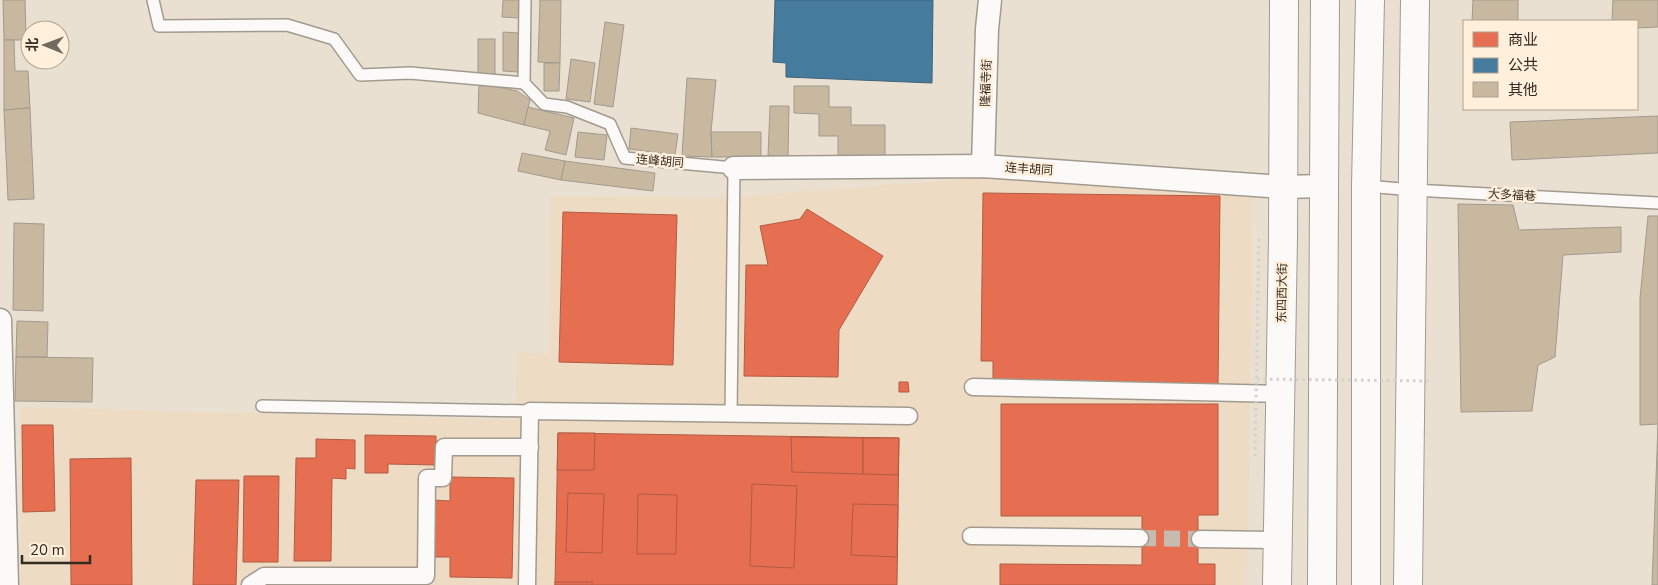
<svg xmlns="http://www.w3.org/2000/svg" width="1658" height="585" viewBox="0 0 1658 585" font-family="'Nunito Sans','Noto Sans SC',sans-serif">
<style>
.built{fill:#eddbc3}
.shops{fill:#e76f51;stroke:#b15b43}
.public{fill:#457b9d;stroke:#3f6378}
.building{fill:#c8b8a0;stroke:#a19a8f}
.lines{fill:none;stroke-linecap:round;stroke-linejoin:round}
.pedestrian-tunnel{stroke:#c5bcaf;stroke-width:16;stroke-dasharray:16 8;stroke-linecap:butt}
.service-casing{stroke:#a29a8f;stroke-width:14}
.pedestrian-casing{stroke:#a29a8f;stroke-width:19}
.minor-casing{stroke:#a29a8f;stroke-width:25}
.tertiary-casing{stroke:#a29a8f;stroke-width:30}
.primary-casing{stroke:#a29a8f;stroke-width:30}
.service{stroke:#fcfaf8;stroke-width:11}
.pedestrian{stroke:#fcfaf8;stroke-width:16}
.minor{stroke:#fcfaf8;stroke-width:22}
.tertiary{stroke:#fcfaf8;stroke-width:28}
.primary{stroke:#fcfaf8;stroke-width:28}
.path-bridge{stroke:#d4d1cd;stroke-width:3;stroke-dasharray:2.5 4;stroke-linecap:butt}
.labels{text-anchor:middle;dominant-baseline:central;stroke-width:5;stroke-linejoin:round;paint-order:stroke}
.street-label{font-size:12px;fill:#322b21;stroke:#ffefdb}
</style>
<rect width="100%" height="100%" fill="#eae0d2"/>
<polygon class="built" points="978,178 1253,191 1247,585 21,585 20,407 516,420 517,352 549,354 550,196 718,198"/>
<g class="shops">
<polygon points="983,193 1220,196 1218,388 993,385 993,361 981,361"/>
<polygon points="807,209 883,256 839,330 838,377 744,376 746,265 768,265 760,226 800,219"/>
<polygon points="563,212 677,215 673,365 559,362"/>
<polygon points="899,382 908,382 909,392 899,392"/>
<polygon points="1001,404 1218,404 1218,515 1198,515 1198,564 1215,564 1215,585 1000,585 1000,564 1142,565 1142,516 1001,516"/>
<polygon points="22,425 53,425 55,511 23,512"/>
<polygon points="558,433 899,438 897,585 555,585"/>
<polygon points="558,433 595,433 594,470 557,470"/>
<polygon points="365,435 436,436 436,465 388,464 388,473 365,473"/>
<polygon points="791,437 863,438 863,474 792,472"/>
<polygon points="863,438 899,438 898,475 863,474"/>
<polygon points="316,439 355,440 355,469 346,468 346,479 332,478 331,561 294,561 296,458 316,458"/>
<polygon points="131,458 132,585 71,585 70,459"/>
<polygon points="244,476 279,476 278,562 243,562"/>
<polygon points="450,477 514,478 512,578 450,577 450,557 432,557 433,500 450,501"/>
<polygon points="196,480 239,480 236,585 193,585"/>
<polygon points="752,484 797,486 794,568 750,566"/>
<polygon points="568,493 604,494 602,553 566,552"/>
<polygon points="638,494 677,495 676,554 637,554"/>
<polygon points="853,504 898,505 897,557 851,555"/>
<rect x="555" y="582" width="37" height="3"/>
</g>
<polygon class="public" points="775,0 933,0 932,83 786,77 786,63 773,62"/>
<g class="building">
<polygon points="3,0 25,0 26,40 4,40"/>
<polygon points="503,0 519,0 519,18 502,17"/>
<polygon points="540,0 561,0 560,63 538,62"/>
<polygon points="1473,0 1518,0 1518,21 1472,21"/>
<polygon points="1613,0 1658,0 1658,27 1637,28 1637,21 1612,21"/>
<polygon points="605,22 624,25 613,107 594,104"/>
<polygon points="503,32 519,33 518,72 503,71"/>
<rect x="478" y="39" width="17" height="35"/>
<polygon points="4,40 14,40 15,71 28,71 30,108 4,110"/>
<polygon points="571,59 595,63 590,102 566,99"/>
<polygon points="544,63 560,63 559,91 544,91"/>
<polygon points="687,78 716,80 711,132 712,157 682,156"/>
<polygon points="479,83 517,91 530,100 524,125 478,113"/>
<polygon points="794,86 829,86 829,107 851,107 851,125 885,125 885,160 838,159 838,136 819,136 819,114 794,113"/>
<polygon points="770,106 789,106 788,157 768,156"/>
<polygon points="528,107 574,118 566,155 545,150 550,131 524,125"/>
<polygon points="30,108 34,199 8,200 4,110"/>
<polygon points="1658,116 1658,153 1512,160 1510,122"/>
<polygon points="631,128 678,134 675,155 629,149"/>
<polygon points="578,132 607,135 604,160 575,157"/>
<polygon points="711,132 761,132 761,157 712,157"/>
<polygon points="522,153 565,161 561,180 518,171"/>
<polygon points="565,161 655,173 653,191 561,180"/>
<polygon points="1458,204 1513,205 1519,230 1621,227 1621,252 1563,255 1555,357 1538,365 1532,411 1461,412"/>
<polygon points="1648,216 1658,216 1658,424 1640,425 1640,298"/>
<polygon points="14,223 44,224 43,311 13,310"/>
<polygon points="17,321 48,322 47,357 16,357"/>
<polygon points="16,357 93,358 92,402 15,401"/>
<polygon points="1658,425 1658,585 1652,585"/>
</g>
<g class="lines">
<polyline class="pedestrian-tunnel" points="1140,538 1200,539"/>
<g class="service-casing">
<g id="service">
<polyline points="153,0 159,26 287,25 334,39 360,75 410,73 524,83"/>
<polyline points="525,0 524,83 544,104 567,107 610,124 625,158 734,168 731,415"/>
<polyline points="1366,186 1413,190 1658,203"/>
<polyline points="262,406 530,411"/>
</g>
</g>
<g class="pedestrian-casing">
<g id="pedestrian">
<polyline points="973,387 1281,394"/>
<polyline points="971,536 1140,538"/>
<polyline points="1200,539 1278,540"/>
<polyline points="250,585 264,576 426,576 427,478 443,478 444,447 530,447"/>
<polyline points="527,585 530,411 909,416"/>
</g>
</g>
<g class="minor-casing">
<g id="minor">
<polyline points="983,166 987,29 990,0"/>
<polyline points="734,168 983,166 1283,187 1324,186"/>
<polyline points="0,320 7,585"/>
</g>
</g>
<g class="tertiary-casing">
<g id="tertiary">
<polyline points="1277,585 1283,238 1284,0"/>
<polyline points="1408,585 1415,0"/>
</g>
</g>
<g class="primary-casing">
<g id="primary">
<polyline points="1322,585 1325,0"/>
<polyline points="1366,585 1366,186 1370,0"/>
</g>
</g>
<use href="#service" class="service"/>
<use href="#pedestrian" class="pedestrian"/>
<use href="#minor" class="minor"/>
<use href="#tertiary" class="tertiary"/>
<use href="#primary" class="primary"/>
<g class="path-bridge">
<polyline points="1257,379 1429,381"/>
<polyline points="1255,456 1259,238"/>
</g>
</g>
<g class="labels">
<g class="street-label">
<text transform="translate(986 83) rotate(-88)">隆福寺街</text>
<text transform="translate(660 161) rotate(5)">连峰胡同</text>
<text transform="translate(1029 169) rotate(4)">连丰胡同</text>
<text transform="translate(1512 195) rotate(3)">大多福巷</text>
<text transform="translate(1282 293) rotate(-89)">东四西大街</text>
</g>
</g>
<rect x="1463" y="20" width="175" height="90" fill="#ffefdb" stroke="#ada191"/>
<rect x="1473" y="32" width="25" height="15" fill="#e76f51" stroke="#ada191"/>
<text x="1508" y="45" font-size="15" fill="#322b21">商业</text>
<rect x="1473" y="58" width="25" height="15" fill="#457b9d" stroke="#ada191"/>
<text x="1508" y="70" font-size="15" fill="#322b21">公共</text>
<rect x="1473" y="82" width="25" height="15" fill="#c8b8a0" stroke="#ada191"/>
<text x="1508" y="95" font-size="15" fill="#322b21">其他</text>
<g transform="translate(45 45) rotate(271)"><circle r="24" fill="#ffefdb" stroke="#ada191"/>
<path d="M0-4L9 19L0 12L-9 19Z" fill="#726a5f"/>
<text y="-8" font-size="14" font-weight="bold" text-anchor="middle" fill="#322b21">北</text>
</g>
<path d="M22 555v8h68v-8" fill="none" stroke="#322b21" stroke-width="2.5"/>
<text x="30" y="555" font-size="15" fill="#322b21" stroke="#ffefdb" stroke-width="4" paint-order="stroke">20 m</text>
</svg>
